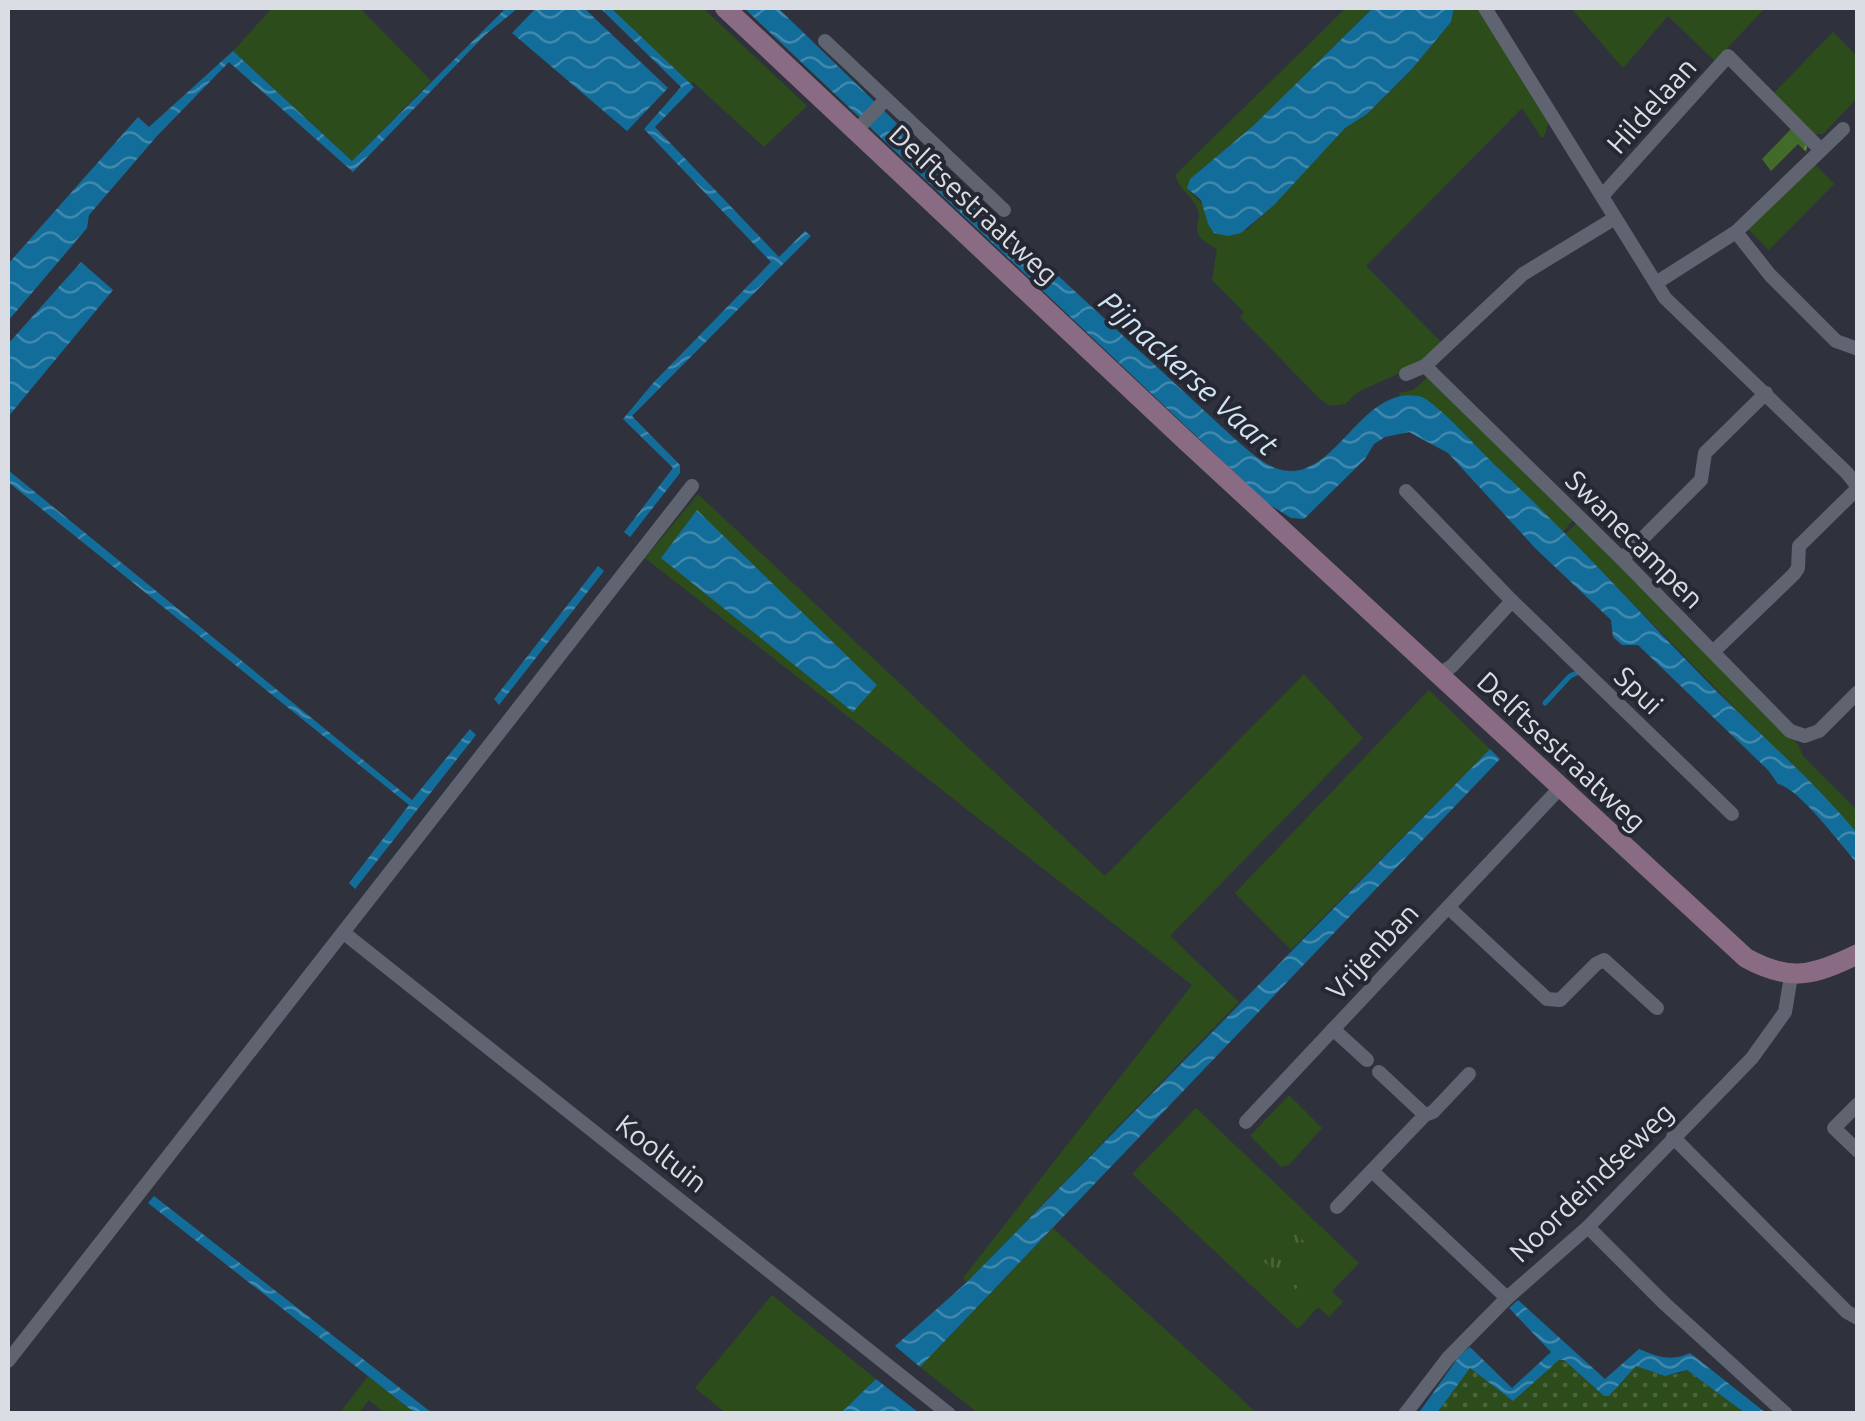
<svg xmlns="http://www.w3.org/2000/svg" width="1865" height="1421" viewBox="0 0 1865 1421" font-family="Ubuntu,sans-serif">
<style>
.grass{fill:#2d4c1c}
.forest{fill:url(#forest-crowns)}
.park{fill:url(#park-tufts)}
.garden{fill:url(#garden-dots)}
.water{fill:url(#water-waves)}
.lines{fill:none;stroke-linecap:round;stroke-linejoin:round}
.stream{stroke:#136d9a;stroke-width:5}
.street{stroke:#606370;stroke-width:14}
.secondary{stroke:#896b84;stroke-width:20}
.labels{text-anchor:middle;dominant-baseline:central;stroke-width:8;stroke-linejoin:round;paint-order:stroke}
.street-label{font-size:28px;fill:#dbdde5;stroke:#252833}
.water-label{font-size:30px;font-style:italic;fill:#d1e4f1;stroke:#252833}
</style>
<defs>
<pattern id="forest-crowns" width="20" height="18" patternUnits="userSpaceOnUse" patternTransform="scale(2.5)"><rect width="20" height="18" fill="#426b2a"/><path d="M2 6a3 3 0 1 1 6 0M12 15a3 3 0 1 1 6 0" fill="none" stroke="#5d8049"/></pattern>
<pattern id="park-tufts" width="24" height="20" patternUnits="userSpaceOnUse" patternTransform="scale(2.5)"><rect width="24" height="20" fill="#2d4c1c"/><path d="M3 7l-1-3M5 7V3M7 7l1-3M15 17l-1-3M17 17v-4M19 17l1-3" fill="none" stroke="#4b653d"/></pattern>
<pattern id="garden-dots" width="8" height="8" patternUnits="userSpaceOnUse" patternTransform="scale(2.5)"><rect width="8" height="8" fill="#2d4c1c"/><path d="M2 2h.1M6 6h.1" fill="none" stroke="#4b653d" stroke-width="1.8" stroke-linecap="round"/></pattern>
<pattern id="water-waves" width="16" height="10" patternUnits="userSpaceOnUse" patternTransform="scale(2.5)"><rect width="16" height="10" fill="#136d9a"/><path d="M0 5q4-4 8 0t8 0" fill="none" stroke="#4088ad"/></pattern>
</defs>
<rect width="100%" height="100%" fill="#2f323d"/>
<g class="grass">
<polygon points="272,8 360,8 431,81 352,161 233,51"/>
<polygon points="612,8 703,8 807,106 764,147 693,82 686,88"/>
<path d="M1346,8h27l-120,118 -57,48 -6,18 15,14 1,13 41,11 35,-34 62,-68 23,-14 44,-44 40,-48 3,-14h25l70,113 -5,16h-3l-19,-29 -156,158 76,77 -20,20 -64,29 -13,12 -15,2 -11,-8 -79,-81 4,-5 -32,-32 5,-31c-7,-4 -16,-8 -19,-16 -3,-8 3,-15 0,-23 -5,-14 -19,-20 -23,-35z"/>
<polygon points="1571,8 1765,8 1715,61 1668,16 1623,68"/>
<polygon points="1833,32 1857,56 1857,98 1823,134 1814,134 1774,93"/>
<polygon points="1813,162 1834,184 1769,250 1749,230 1751,225"/>
<polygon points="1429,376 1573,520 1563,532 1477,448 1415,395 1400,397 1399,393 1413,390"/>
<polygon points="698,494 1105,876 1304,674 1363,738 1170,936 1239,1002 967,1282 963,1278 1192,985 645,558"/>
<polygon points="1577,523 1798,744 1803,756 1857,810 1857,833 1565,534"/>
<polygon points="1429,690 1490,749 1291,950 1235,893"/>
<polygon points="1289,1095 1322,1128 1289,1165 1281,1167 1250,1136"/>
<polygon points="1196,1108 1359,1263 1332,1291 1343,1302 1329,1317 1318,1307 1298,1329 1132,1174"/>
<polygon points="1053,1228 1231,1389 1256,1413 978,1413 920,1367"/>
<polygon points="772,1295 876,1379 841,1414 726,1413 695,1388"/>
<polygon points="368,1376 415,1413 384,1413 369,1400 359,1413 339,1414"/>
</g>
<path class="forest" d="M1792,128c7,7 19,14 14,24l-8,-8 -27,27 -9,-12z"/>
<polygon class="park" points="1290,1228 1323,1259 1295,1290 1261,1259"/>
<path class="garden" d="M1558,1360h6l41,36h4l27,-30 4,-1c16,9 30,14 47,5l58,43 -308,1 27,-43 6,-3 43,33z"/>
<g class="water">
<polygon points="506,8 518,8 485,35 353,172 229,62 157,136 89,215 87,228 8,321 8,264 138,117 149,127 233,51 352,161"/>
<polygon points="536,8 584,8 668,88 627,131 512,33"/>
<polygon points="600,8 611,8 694,87 655,127 779,257 805,231 811,236 632,416 680,465 680,473 630,537 624,532 673,468 623,419 654,382 771,262 644,129 681,87"/>
<path d="M744,8h34l198,192 259,239c13,11 27,25 43,30 57,17 81,-84 141,-73 15,3 63,57 78,71 68,63 131,133 196,200 54,57 114,106 164,166v30c-17,-19 -57,-74 -79,-79l-10,-14 -130,-125h-16l-9,-8 -2,-17 -75,-71 -88,-96 -39,-21 -24,5 -11,7 -9,15 -61,60 -13,-1 -24,-15z"/>
<polygon points="1373,8 1454,8 1451,22 1411,70 1367,114 1345,128 1274,205 1241,233 1228,236 1214,233 1208,224 1201,200 1187,188 1190,179 1253,126"/>
<polygon points="81,262 113,290 8,417 8,344"/>
<polygon points="8,470 412,800 470,729 476,735 355,889 349,883 409,805 8,482"/>
<polygon points="697,510 877,685 853,712 661,558"/>
<polygon points="598,566 604,571 499,705 494,699"/>
<polygon points="1490,749 1500,759 920,1367 895,1346 967,1282"/>
<polygon points="154,1196 432,1413 415,1413 148,1203"/>
<path d="M1518,1300l87,79 34,-30c20,8 30,13 51,4l76,60h-21l-58,-43 -22,6 -29,-10 -27,30h-5l-40,-36h-5l-46,41 -43,-33 -33,45 -19,1 42,-59 10,-8 42,41 39,-36 -42,-44z"/>
<polygon points="876,1379 881,1383 919,1413 841,1413"/>
</g>
<g class="lines">
<polyline class="stream" points="1545,703 1570,676 1579,672"/>
<g class="street">
<polyline points="1485,8 1665,298 1847,473 1858,487"/>
<polyline points="825,41 1004,210"/>
<polyline points="856,131 886,99"/>
<polyline points="1602,196 1728,56 1821,150"/>
<polyline points="1615,218 1523,274 1425,366 1622,559 1790,731 1805,736 1819,731 1858,692"/>
<polyline points="1736,232 1770,275 1836,341 1858,349"/>
<polyline points="1656,283 1736,232 1843,129"/>
<polyline points="1406,374 1425,366"/>
<polyline points="1406,491 1512,601 1732,814"/>
<polyline points="1622,559 1701,480 1705,453 1766,393"/>
<polyline points="1713,652 1794,574 1798,568 1799,546 1858,488"/>
<polyline points="1439,674 1452,666 1512,601"/>
<polyline points="1448,907 1547,999 1560,1000 1596,964 1604,960 1657,1008"/>
<polyline points="344,933 949,1414"/>
<polyline points="1333,1029 1367,1060"/>
<polyline points="1379,1072 1425,1115"/>
<polyline points="1858,1104 1834,1128 1858,1151"/>
<polyline points="1246,1122 1560,788"/>
<polyline points="1673,1137 1847,1312 1858,1318"/>
<polyline points="1372,1171 1507,1298"/>
<polyline points="1337,1207 1425,1115 1433,1112 1469,1074"/>
<polyline points="1588,1227 1664,1303 1786,1414"/>
<polyline points="8,1361 692,486"/>
<polyline points="1405,1414 1448,1358 1507,1298 1588,1227 1752,1058 1785,1012 1791,976"/>
</g>
<path class="secondary" d="M725,8l461,433 560,517c44,24 67,18 112,-4"/>
</g>
<g class="labels">
<g class="street-label">
<text transform="translate(1651 105) rotate(-48)">Hildelaan</text>
<text transform="translate(974 204) rotate(43)">Delftsestraatweg</text>
<text transform="translate(1635 539) rotate(45)">Swanecampen</text>
<text transform="translate(1639 690) rotate(44)">Spui</text>
<text transform="translate(1562 751) rotate(43)">Delftsestraatweg</text>
<text transform="translate(1372 951) rotate(-47)">Vrijenban</text>
<text transform="translate(662 1153) rotate(38)">Kooltuin</text>
<text transform="translate(1591 1182) rotate(-44)">Noordeindseweg</text>
</g>
<g class="water-label">
<text transform="translate(1189 373) rotate(42)">Pijnackerse Vaart</text>
</g>
</g>
<rect width="1865" height="1421" fill="none" stroke="#dbdde5" stroke-width="20"/>
</svg>
